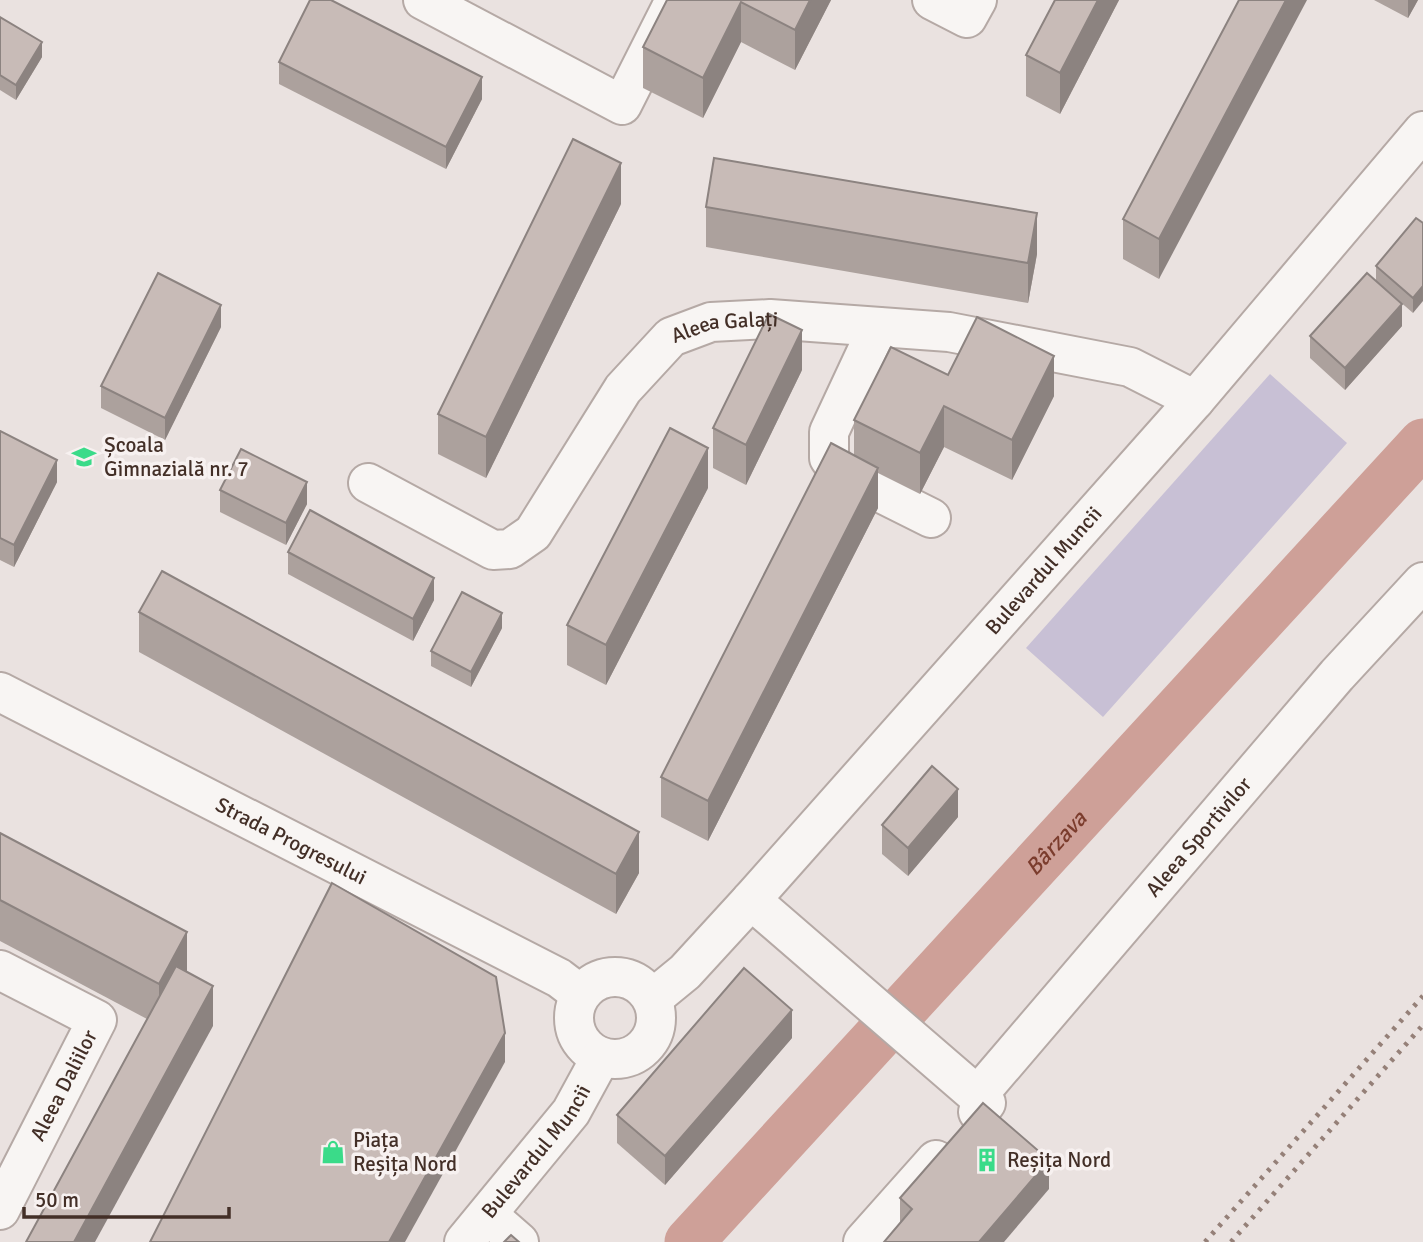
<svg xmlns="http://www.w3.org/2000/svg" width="1423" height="1242" viewBox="0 0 1423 1242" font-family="Signika,sans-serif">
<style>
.green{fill:#c8c0d5}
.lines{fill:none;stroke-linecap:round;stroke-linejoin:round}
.river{stroke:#cea098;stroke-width:49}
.minor-casing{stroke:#b5a9a5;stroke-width:42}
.minor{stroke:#f8f5f3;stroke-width:38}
.rail{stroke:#958078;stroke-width:5;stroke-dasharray:3.5 7;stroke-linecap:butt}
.wall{fill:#aca19d}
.shaded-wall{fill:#8c8380}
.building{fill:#c8bbb7;stroke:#8c8380;stroke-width:2}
.labels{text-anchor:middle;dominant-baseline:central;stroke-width:7;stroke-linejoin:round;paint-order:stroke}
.street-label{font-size:21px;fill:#432f27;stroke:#f7f1f0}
.poi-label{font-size:21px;fill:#432f27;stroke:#f7f1f0;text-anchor:start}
.water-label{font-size:23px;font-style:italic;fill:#7b3c2d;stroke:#f7f1f0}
</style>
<rect width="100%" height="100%" fill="#eae2e0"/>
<polygon class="green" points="1270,374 1347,443 1103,717 1026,648"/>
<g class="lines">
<path class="river" id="s1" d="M689,1242l734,-799"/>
<g class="minor-casing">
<g id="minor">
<polyline points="423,0 622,105 675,0"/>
<polyline points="932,0 967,18 977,0"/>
<polyline points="878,327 829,432 829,458 839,472 931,518"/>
<path id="s2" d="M368,483l125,67 17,-1 23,-16 90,-144 48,-52 40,-15 59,-3 179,13 181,35 65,33"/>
<path id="s3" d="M0,692l559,286 21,16"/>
<polyline points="751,900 986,1103 978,1112"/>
<circle cx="615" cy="1018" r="41"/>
<path id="s4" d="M652,999l33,-27 66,-72 444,-500 228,-269"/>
<path id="s5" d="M977,1096l360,-421 86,-93"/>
<path id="s6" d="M0,1210l97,-190 -97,-50"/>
<polyline points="488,1215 519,1242"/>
<path id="s7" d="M464,1242l107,-130 30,-55"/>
<polyline points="863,1242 936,1160"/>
</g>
</g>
<use href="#minor" class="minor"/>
<g class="rail">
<polyline points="1205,1242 1423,996"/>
<polyline points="1231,1242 1423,1025"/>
</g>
</g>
<g class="wall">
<polygon points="667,0 831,0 795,70 741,42 703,118 643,88 643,47"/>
<polygon points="1055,0 1119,0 1060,114 1026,96 1026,55"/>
<polygon points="1239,0 1159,279 1123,259 1123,219"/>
<polygon points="1374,0 1418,0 1408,18"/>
<polygon points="0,17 42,57 16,100 0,90"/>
<polygon points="279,62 482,99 446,169 279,84"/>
<polygon points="621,204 486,478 438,454 438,414"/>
<polygon points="706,207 1037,254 1028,303 706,247"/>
<polygon points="1416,218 1413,313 1382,286 1402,326 1345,390 1310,358 1310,336 1376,281 1376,266"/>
<polygon points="221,327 165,440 101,408 101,386"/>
<polygon points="802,370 746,485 713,468 713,428"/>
<polygon points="948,375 1054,396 1012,480 944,447 920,494 878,473 878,508 708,841 661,817 661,777 854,455 854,420"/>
<polygon points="0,431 57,482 14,567 0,560"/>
<polygon points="708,488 606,685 567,665 567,625"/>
<polygon points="220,490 307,504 286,545 220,512"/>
<polygon points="288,552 434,600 413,641 288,574"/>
<polygon points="139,612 639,873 616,914 139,652"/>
<polygon points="502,628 471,687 431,666 431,651"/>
<polygon points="958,817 908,876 882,854 882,825"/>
<polygon points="0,833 187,972 213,1026 147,1019 0,941"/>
<polygon points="792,1038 665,1185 617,1143 617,1115"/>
<polygon points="1049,1189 900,1223 900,1198"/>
</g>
<g class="shaded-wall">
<polygon points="810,0 831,0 795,70 795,30"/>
<polygon points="1098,0 1119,0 1060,114 1060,73"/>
<polygon points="1286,0 1307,0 1159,279 1159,239"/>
<polygon points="1408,0 1418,0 1408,18"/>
<polygon points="741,2 741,42 703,118 703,78"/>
<polygon points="42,42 42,57 16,100 16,85"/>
<polygon points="482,77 482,99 446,169 446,147"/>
<polygon points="621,163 621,204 486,478 486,437"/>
<polygon points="1037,213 1037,254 1028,303 1028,263"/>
<polygon points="1423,286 1423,301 1413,313 1413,298"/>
<polygon points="1402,304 1402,326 1345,390 1345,368"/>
<polygon points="221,305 221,327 165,440 165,418"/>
<polygon points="802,330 802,370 746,485 746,445"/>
<polygon points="1054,356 1054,396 1012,480 1012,440"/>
<polygon points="944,406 944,447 920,494 920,453"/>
<polygon points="708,448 708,488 606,685 606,645"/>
<polygon points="57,460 57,482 14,567 14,545"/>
<polygon points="878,468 878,508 708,841 708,801"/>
<polygon points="307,482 307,504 286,545 286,523"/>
<polygon points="434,578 434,600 413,641 413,619"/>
<polygon points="502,613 502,628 471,687 471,672"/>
<polygon points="958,789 958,817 908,876 908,848"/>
<polygon points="639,832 639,873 616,914 616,874"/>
<polygon points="187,932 187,972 159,1025 159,984"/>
<polygon points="213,986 213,1026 95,1242 74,1242"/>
<polygon points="792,1010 792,1038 665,1185 665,1156"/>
<polygon points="505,1033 505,1062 405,1242 389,1242"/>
<polygon points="1049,1160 1049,1189 1004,1242 979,1242"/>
</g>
<g class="building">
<polygon points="310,0 331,0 482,77 446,147 279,62"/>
<polygon points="667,0 810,0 795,30 741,2 703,78 643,47"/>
<polygon points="1055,0 1098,0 1060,73 1026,55"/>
<polygon points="1239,0 1286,0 1159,239 1123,219"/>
<polygon points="0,17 42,42 16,85 0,75"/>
<polygon points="573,139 621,163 486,437 438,414"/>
<polygon points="714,158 1037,213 1028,263 706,207"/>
<polygon points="1416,218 1423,223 1423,286 1413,298 1376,266"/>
<polygon points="158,273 221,305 165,418 101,386"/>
<polygon points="1367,273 1402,304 1345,368 1310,336"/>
<polygon points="769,314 802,330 746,445 713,428"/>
<polygon points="977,317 1054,356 1012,440 944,406 920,453 854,420 891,347 948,375"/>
<polygon points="670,428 708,448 606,645 567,625"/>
<polygon points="0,431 57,460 14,545 0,538"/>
<polygon points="831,443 878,468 708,801 661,777"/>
<polygon points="241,449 307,482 286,523 220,490"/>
<polygon points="310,510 434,578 413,619 288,552"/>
<polygon points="162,571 639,832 616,874 139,612"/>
<polygon points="462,592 502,613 471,672 431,651"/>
<polygon points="932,766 958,789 908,848 882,825"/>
<polygon points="0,833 187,932 159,984 0,900"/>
<polygon points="332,883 496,977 505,1033 389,1242 150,1242"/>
<polygon points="176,966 213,986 74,1242 26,1242"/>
<polygon points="744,968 792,1010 665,1156 617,1115"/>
<polygon points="983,1103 1049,1160 979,1242 884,1242 912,1209 900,1198"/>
<polygon points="511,1235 519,1242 504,1242"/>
</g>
<defs>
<g id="school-bare" transform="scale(1.89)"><path d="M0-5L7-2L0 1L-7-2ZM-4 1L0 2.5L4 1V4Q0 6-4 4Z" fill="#3adb89" stroke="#f7f1f0" stroke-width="2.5" paint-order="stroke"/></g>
<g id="shop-bare" transform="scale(1.89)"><path d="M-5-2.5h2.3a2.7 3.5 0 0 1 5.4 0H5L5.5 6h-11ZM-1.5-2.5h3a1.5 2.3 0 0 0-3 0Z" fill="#3adb89" stroke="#f7f1f0" stroke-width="2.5" paint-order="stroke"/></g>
<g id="building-bare" transform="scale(1.89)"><path d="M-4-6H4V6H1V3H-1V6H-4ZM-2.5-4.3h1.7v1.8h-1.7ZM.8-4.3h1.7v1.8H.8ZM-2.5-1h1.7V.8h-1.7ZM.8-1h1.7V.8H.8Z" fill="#3adb89" stroke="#f7f1f0" stroke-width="2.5" paint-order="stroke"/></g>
</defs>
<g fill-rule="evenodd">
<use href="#school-bare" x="84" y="457"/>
<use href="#shop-bare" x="333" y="1152"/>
<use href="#building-bare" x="987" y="1160"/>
</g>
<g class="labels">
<g class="street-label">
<text stroke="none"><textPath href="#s2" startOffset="483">Aleea Galați</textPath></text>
<text stroke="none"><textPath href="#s4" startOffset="581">Bulevardul Muncii</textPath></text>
<text stroke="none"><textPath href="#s5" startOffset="341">Aleea Sportivilor</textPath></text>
<text stroke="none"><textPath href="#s3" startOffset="327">Strada Progresului</textPath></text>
<text stroke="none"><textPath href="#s6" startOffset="140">Aleea Daliilor</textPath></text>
<text stroke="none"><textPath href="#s7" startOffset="116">Bulevardul Muncii</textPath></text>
</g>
<g class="poi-label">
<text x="104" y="445">Școala<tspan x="104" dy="24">Gimnazială nr. 7</tspan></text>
<text x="353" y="1140">Piața<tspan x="353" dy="24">Reșița Nord</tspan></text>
<text x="1007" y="1160">Reșița Nord</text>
</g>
<g class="water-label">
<text stroke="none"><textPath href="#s1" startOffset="542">Bârzava</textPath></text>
</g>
</g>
<path d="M24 1207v10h205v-10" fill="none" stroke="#432f27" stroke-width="3.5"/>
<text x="35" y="1207" font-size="21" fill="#432f27" stroke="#f7f1f0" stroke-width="5" paint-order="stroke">50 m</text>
</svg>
